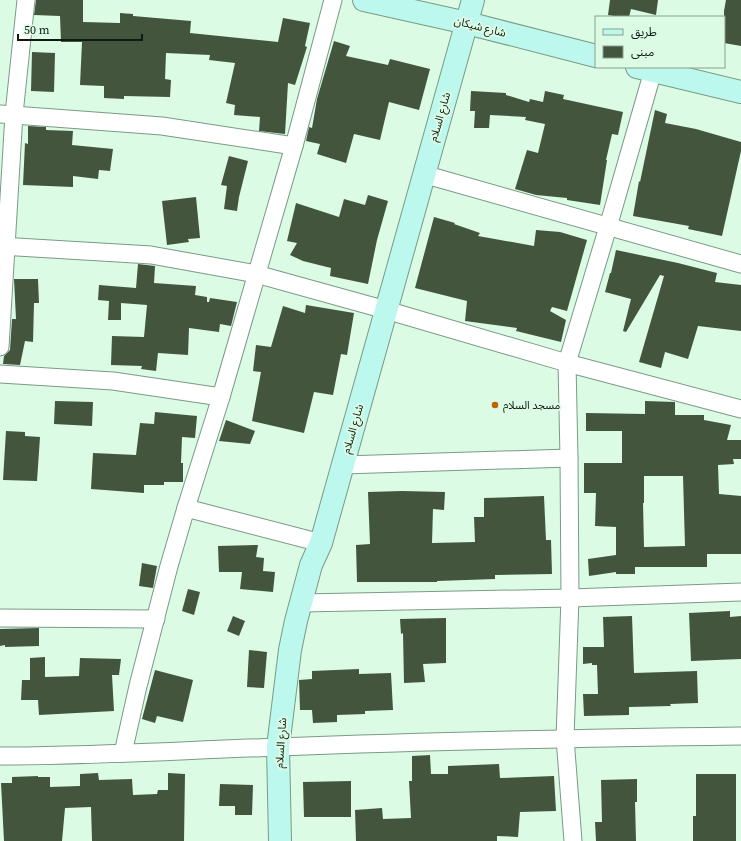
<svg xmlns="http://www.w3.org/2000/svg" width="741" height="841" viewBox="0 0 741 841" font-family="'Source Serif 4','Noto Sans Arabic',serif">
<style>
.building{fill:#44553d;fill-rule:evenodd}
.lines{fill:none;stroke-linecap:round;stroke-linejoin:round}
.street-casing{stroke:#7b9a86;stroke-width:19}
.secondary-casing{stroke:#7b9a86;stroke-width:24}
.street{stroke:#fff;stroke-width:17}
.secondary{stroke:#bcf8ed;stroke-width:22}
.poi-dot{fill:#bc6302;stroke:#dbfbe5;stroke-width:1.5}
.labels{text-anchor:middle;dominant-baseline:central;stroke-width:4;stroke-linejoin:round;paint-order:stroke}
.street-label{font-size:11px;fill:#0e1912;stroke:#dbfbe5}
.poi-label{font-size:11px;fill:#0e1912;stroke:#dbfbe5;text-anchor:start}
</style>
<rect width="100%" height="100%" fill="#dbfbe5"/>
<g class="building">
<polygon points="36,0 83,0 83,22 120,23 120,13 133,14 133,16 191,21 190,33 278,42 283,18 310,23 305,46 307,47 295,85 288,83 285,134 259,131 260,117 234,115 235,105 226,103 235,63 209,60 210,55 166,53 165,79 171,80 170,97 124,96 124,99 104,98 104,86 80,85 82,42 61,42 60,16 34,15"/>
<polygon points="610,0 658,0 656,15 631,9 629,17 619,17 608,15"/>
<polygon points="726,0 741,0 741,46 724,43 724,11"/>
<polygon points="334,41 350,46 346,56 388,65 390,59 430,69 419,110 389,102 380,140 354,134 346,163 317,154 320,144 306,141 309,127 312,128 317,99"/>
<polygon points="32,52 55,53 54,92 31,91"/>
<polygon points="471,91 506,93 506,95 529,102 530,99 543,102 545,91 564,95 563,99 623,112 618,135 612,134 606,160 607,160 600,205 567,200 567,198 536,195 515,189 527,150 538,153 545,124 525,120 526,117 490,115 489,128 474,128 475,111 470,111"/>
<polygon points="655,110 667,114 665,123 696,129 741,142 741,151 722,236 688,229 689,226 633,216 639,181 640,182"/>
<polygon points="28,126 46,127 46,130 73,131 72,145 113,149 110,171 99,170 98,179 73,176 73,187 23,185 25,143 28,144"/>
<polygon points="229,156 248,161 239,197 237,211 224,209 227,186 221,185"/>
<polygon points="368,195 388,201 377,240 368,284 330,276 331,268 303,261 290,255 297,243 287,241 296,203 339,217 344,199 365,205"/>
<polygon points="196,197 200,238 188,239 189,242 167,245 162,201"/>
<polygon points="434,217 455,223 454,224 480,233 478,236 534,246 536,230 560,232 587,240 567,311 552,307 550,311 566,320 561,342 516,331 517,328 465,321 467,301 415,288"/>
<polygon points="616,250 678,263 717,273 715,282 741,285 741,331 698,326 688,359 665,352 661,368 639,362 664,276 660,275 626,332 623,331 631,299 605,292 610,273 611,273"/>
<polygon points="138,264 155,266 154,283 196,286 195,295 207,297 207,302 209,302 210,298 237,302 231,326 220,324 219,332 189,328 188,355 158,353 156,371 141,369 142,366 111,365 112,336 144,337 147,305 121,303 121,320 108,320 109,301 98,300 99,285 136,288"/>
<polygon points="14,279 38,279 39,303 34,303 33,342 25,341 20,365 3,364 4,356 10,350 12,319 16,319"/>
<polygon points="306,305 354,313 347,355 341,354 333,395 314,392 304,433 252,421 261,372 253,371 256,345 271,347 283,306 305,313"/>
<polygon points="55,401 93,402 92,426 54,424"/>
<path d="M645,401l30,1v13h29v5l27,5 -4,15h14v19h-8l1,5 -16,1 1,29 22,2v58h-34v13h-72v7h-19v-2l-27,4 -1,-17 28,-4v-28l-21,-1 1,-33h-12v-30h38v-32h-36v-18l59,1zM644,476h39l2,70 -41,1 -1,-44h1z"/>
<polygon points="155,412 197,416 195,438 182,437 181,463 183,463 183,482 164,482 164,485 144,485 144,493 91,489 93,453 136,455 140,423 154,424"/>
<polygon points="226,420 255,431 250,444 219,441"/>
<polygon points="6,431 25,432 25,436 40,437 37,481 3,480"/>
<polygon points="402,491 445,492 444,510 433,509 432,543 475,542 474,517 484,517 484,498 544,496 546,540 551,540 552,574 495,575 495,579 437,581 437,582 357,582 356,545 370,544 368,492"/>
<polygon points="258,545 256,557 264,558 263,571 275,572 273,592 240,589 242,572 219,572 218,546"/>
<polygon points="142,563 157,566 153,588 139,586"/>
<polygon points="188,589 200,592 194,615 182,611"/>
<polygon points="730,611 730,617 741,616 741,659 691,661 689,613"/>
<polygon points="233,616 245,621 239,636 227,631"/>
<polygon points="632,616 634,673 697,671 698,703 670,704 671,706 629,707 629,715 584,716 583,694 598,694 597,665 592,665 592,663 583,664 583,647 604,647 603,617"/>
<polygon points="446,618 446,663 423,664 425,682 404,683 403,633 401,634 400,619"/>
<polygon points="39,628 39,646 5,647 5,645 0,646 0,629"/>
<polygon points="249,650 267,652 264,688 247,687"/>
<polygon points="45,657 45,677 79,676 80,658 121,659 119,675 112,675 114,711 39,715 38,700 21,700 22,680 30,680 30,658"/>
<polygon points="359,669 359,674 391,673 393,710 365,711 365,714 337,715 337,722 313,723 312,710 300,710 299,680 312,679 312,671"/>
<polygon points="155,670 193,680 183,722 157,716 155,723 142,719"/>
<polygon points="430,755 431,774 448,774 448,766 499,764 500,778 554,776 556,811 520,812 518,837 497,836 497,841 356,841 355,810 382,808 383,819 411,818 409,781 412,781 412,756"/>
<polygon points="98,773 99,780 132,779 133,795 157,794 158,790 168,790 168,773 185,774 184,841 92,841 91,807 65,808 62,841 4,841 1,783 12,783 12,777 38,776 38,777 50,777 50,787 80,786 80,774"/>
<polygon points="696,774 736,774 736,841 693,841 693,816 696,816"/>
<polygon points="637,779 637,802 635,802 636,841 596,841 595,822 602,822 601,780"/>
<polygon points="351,781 351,817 304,817 303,782"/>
<polygon points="220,784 253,785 252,815 235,815 235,806 219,806"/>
</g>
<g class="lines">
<g class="street-casing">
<g id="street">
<polyline points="0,114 162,126 294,146"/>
<polyline points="423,174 741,264"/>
<polyline points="0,246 151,255 256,274 386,310 567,363 741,409"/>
<polyline points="0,347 14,114 26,0"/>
<polyline points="0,374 113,381 221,397"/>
<polyline points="343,465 569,458"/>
<polyline points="186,508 321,543"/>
<polyline points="301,603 570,598 741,592"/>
<polyline points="0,618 156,619"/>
<polyline points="123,753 138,686 169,566 186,508 221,397 294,146 333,0"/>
<path d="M0,756c93,0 186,-6 279,-9 154,-6 308,-9 462,-11"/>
<polyline points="573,841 565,738 570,598 569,458 567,363 608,227 653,71"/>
</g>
</g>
<g class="secondary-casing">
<g id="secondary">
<polyline points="364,0 467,23 596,56"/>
<polyline points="637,67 741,92"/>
<polyline points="280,841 278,747 290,650 296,621 311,565 321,543 473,0"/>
</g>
</g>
<use href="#street" class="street"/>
<use href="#secondary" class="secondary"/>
</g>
<circle class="poi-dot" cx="495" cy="405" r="4"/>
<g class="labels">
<g class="street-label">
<text transform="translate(480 27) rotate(14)">شارع شيكان</text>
<text transform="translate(440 117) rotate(-74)">شارع السلام</text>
<text transform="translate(353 429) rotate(-74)">شارع السلام</text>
<text transform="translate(281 743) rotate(-86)">شارع السلام</text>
</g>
<g class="poi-label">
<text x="503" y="405">مسجد السلام</text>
</g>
</g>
<rect x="595" y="16" width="130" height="52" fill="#dbfbe5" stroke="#89a191"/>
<rect x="603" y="29" width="20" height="6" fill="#bcf8ed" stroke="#89a191"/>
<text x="631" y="36" font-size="12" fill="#0e1912">طريق</text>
<rect x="603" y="46" width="20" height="12" fill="#44553d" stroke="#89a191"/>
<text x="631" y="56" font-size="12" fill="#0e1912">مبنى</text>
<path d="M18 34v6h124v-6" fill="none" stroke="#0e1912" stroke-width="2"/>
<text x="24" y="34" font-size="12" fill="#0e1912" stroke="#dbfbe5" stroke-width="3" paint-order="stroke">50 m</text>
</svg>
